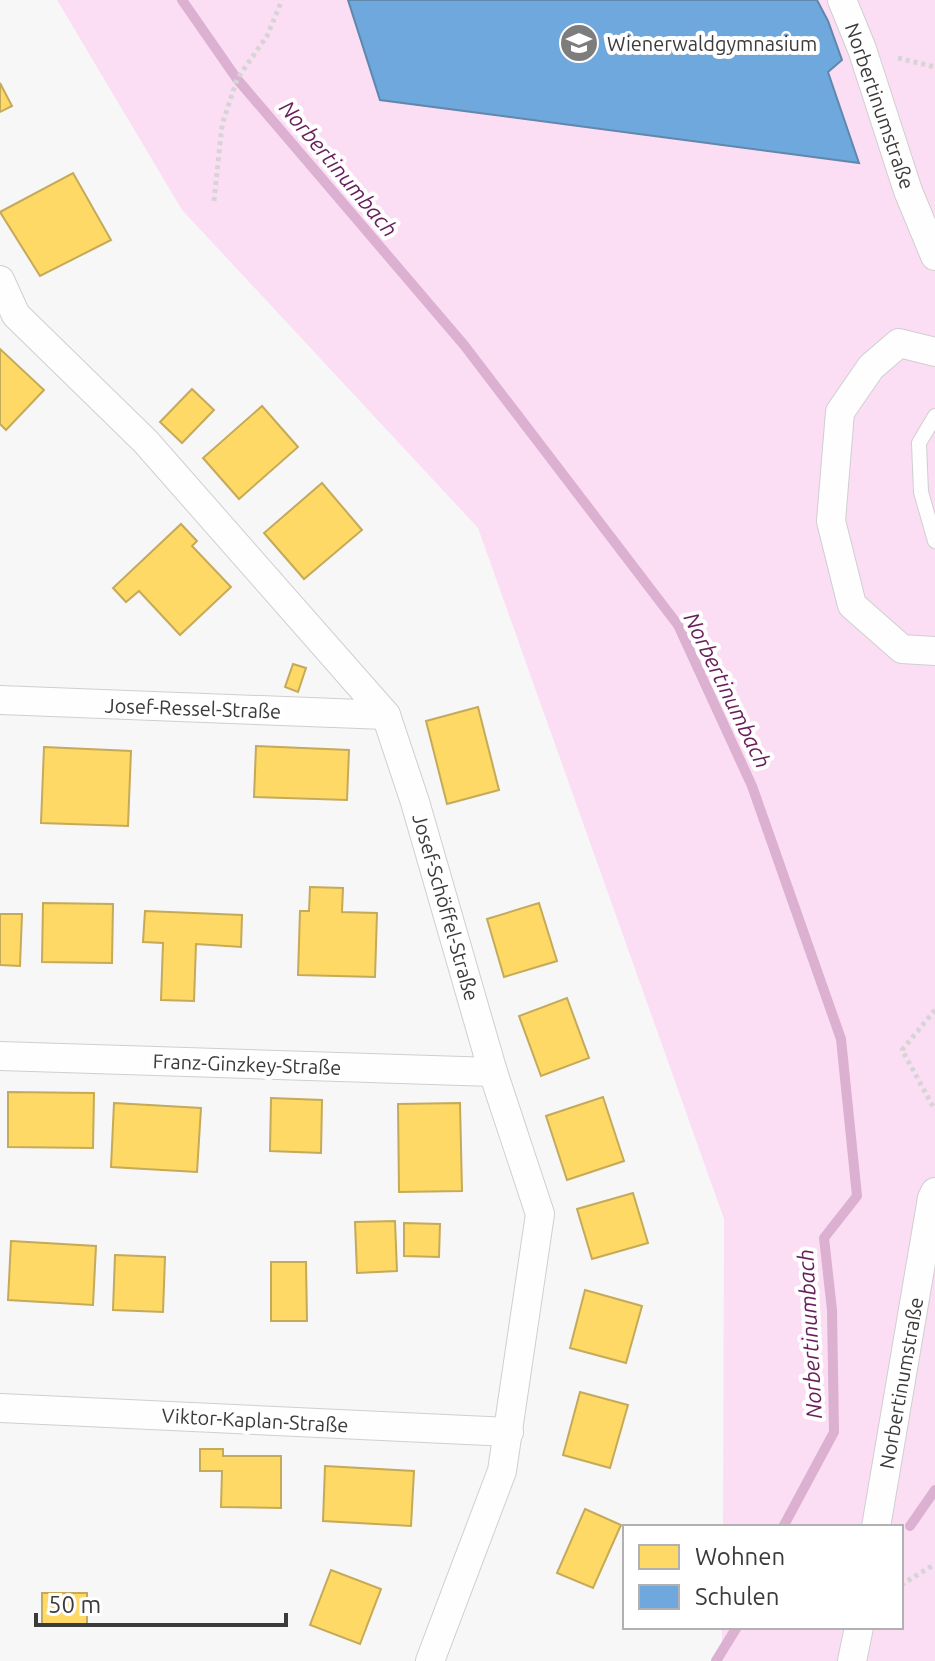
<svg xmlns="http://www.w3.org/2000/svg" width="935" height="1661" viewBox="0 0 935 1661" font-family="Ubuntu,sans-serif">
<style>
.green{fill:#fcdef4}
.homes{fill:#ffd966;stroke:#c4aa59;stroke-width:2}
.schools{fill:#6fa8dc;stroke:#6087ac;stroke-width:2}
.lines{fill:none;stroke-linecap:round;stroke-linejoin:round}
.stream{stroke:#dbb0d1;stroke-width:10}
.lane-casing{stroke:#cfcfcf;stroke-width:16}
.street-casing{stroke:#cfcfcf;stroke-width:30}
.path{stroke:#d6d5d6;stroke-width:5;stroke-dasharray:4 4;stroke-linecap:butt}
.lane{stroke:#fefefe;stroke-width:14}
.street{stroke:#fefefe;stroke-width:28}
.labels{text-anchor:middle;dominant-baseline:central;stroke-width:8;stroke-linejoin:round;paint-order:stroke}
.poi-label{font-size:20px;fill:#3c3b3c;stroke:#fff;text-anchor:start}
.street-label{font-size:20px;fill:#3c3b3c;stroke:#fff}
.water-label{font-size:22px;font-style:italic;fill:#671e5a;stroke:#fff}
</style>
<rect width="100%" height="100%" fill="#f8f7f8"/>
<polygon class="green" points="57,0 935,0 935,1661 722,1661 722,1627 901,1627 901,1527 723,1527 724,1219 478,528 182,210"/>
<g class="homes">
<polygon points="0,83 12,106 0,112"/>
<polygon points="73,173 111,240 40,276 0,212"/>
<polygon points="0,349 44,390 6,430 0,424"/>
<polygon points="192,389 214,410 182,443 160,422"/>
<polygon points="262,406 298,447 239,499 203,458"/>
<polygon points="322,483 362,530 304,579 264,533"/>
<polygon points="181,524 197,541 192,546 231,587 180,635 139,591 126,602 113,588"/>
<polygon points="293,664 306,668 298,692 285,687"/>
<polygon points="478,707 499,790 447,804 426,721"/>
<polygon points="256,746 349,750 347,800 254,797"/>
<polygon points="44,747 131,751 128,826 41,823"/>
<polygon points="310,887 343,888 342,912 377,913 375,977 298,975 300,911 309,911"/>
<polygon points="43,903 113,904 112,963 42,962"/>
<polygon points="539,903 557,961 504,977 487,919"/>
<polygon points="145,911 242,915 241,947 196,944 194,1001 161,1000 163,943 143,942"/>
<polygon points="0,914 22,914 20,966 0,965"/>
<polygon points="567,998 589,1058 541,1076 519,1016"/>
<polygon points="8,1092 94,1093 93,1148 8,1147"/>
<polygon points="603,1097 624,1161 567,1180 546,1116"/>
<polygon points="271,1098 322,1100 321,1153 270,1151"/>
<polygon points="114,1103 201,1108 197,1172 111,1167"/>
<polygon points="460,1103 462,1191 399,1192 398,1104"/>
<polygon points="633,1193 648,1243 592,1259 577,1209"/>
<polygon points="395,1221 397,1271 357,1273 355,1222"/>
<polygon points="404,1223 440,1224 439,1257 404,1256"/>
<polygon points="11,1241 96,1246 93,1305 8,1300"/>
<polygon points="115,1255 165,1257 163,1312 113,1310"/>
<polygon points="271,1262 306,1262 307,1321 271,1321"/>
<polygon points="585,1290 642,1306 626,1363 570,1348"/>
<polygon points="580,1392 628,1405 610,1468 563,1455"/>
<polygon points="200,1449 223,1449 223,1456 281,1456 281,1508 221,1507 222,1471 200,1471"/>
<polygon points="325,1466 414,1471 411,1526 323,1521"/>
<polygon points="585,1509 621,1525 593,1588 557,1573"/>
<polygon points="331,1570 381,1589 360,1644 310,1625"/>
<rect x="42" y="1593" width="45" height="33"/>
</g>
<polygon class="schools" points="348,0 817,0 828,21 842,60 828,72 859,163 380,100"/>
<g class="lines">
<g class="stream">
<polyline points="182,0 237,79 464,345 678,625 752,786 841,1039 857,1196 824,1238 832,1310 834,1432 783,1527"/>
<polyline points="910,1526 935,1490"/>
<polyline points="716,1661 737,1627"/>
</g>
<g class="lane-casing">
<polyline id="lane" points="935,416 919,443 921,492 935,541"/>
</g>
<g class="street-casing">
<g id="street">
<polyline points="842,0 862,49 908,191 935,256"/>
<polyline points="0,280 16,315 146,442 386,715 415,802 493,1072 540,1214 502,1471 430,1661"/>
<polyline points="935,352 899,343 871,367 840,412 831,521 852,605 902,649 935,651"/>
<polyline points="0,700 386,715"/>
<polyline points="0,1056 493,1072"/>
<polyline points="0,1408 509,1432"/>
<polyline points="876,1527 932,1198 935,1192"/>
<polyline points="852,1661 859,1627"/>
</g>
</g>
<g class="path">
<polyline points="898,58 935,67"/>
<polyline points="214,201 222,125 237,79 267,36 282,0"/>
<polyline points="935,1010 902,1050 935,1110"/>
<polyline points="901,1585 935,1564"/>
</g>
<use href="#lane" class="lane"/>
<use href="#street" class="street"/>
</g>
<defs>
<g id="school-disc" transform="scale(2)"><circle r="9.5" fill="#7e7d7e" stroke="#fff"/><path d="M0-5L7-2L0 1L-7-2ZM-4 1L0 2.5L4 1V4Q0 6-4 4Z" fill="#fff"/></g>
</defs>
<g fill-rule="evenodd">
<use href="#school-disc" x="579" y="43"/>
</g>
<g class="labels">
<g class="poi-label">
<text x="607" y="43">Wienerwaldgymnasium</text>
</g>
<g class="street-label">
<text transform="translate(880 106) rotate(71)">Norbertinumstraße</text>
<text transform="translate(193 708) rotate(2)">Josef-Ressel-Straße</text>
<text transform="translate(446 907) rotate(74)">Josef-Schöffel-Straße</text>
<text transform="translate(247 1064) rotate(2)">Franz-Ginzkey-Straße</text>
<text transform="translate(901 1383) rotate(-80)">Norbertinumstraße</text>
<text transform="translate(255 1420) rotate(3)">Viktor-Kaplan-Straße</text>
</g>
<g class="water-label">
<text transform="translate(339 168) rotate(50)">Norbertinumbach</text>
<text transform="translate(728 690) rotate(64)">Norbertinumbach</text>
<text transform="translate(809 1334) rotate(-93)">Norbertinumbach</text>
</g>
</g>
<rect x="623" y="1525" width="280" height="104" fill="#ffffff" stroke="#b1b1b1" stroke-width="2"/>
<rect x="639" y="1545" width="40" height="24" fill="#ffd966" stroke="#b1b1b1" stroke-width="2"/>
<text x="695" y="1565" font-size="24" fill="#3c3b3c">Wohnen</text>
<rect x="639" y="1585" width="40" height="24" fill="#6fa8dc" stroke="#b1b1b1" stroke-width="2"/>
<text x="695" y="1605" font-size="24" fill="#3c3b3c">Schulen</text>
<path d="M36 1613v12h250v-12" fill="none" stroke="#3c3b3c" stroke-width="4"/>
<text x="48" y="1613" font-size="24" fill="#3c3b3c" stroke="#ffffff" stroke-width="6" paint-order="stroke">50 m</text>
</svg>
